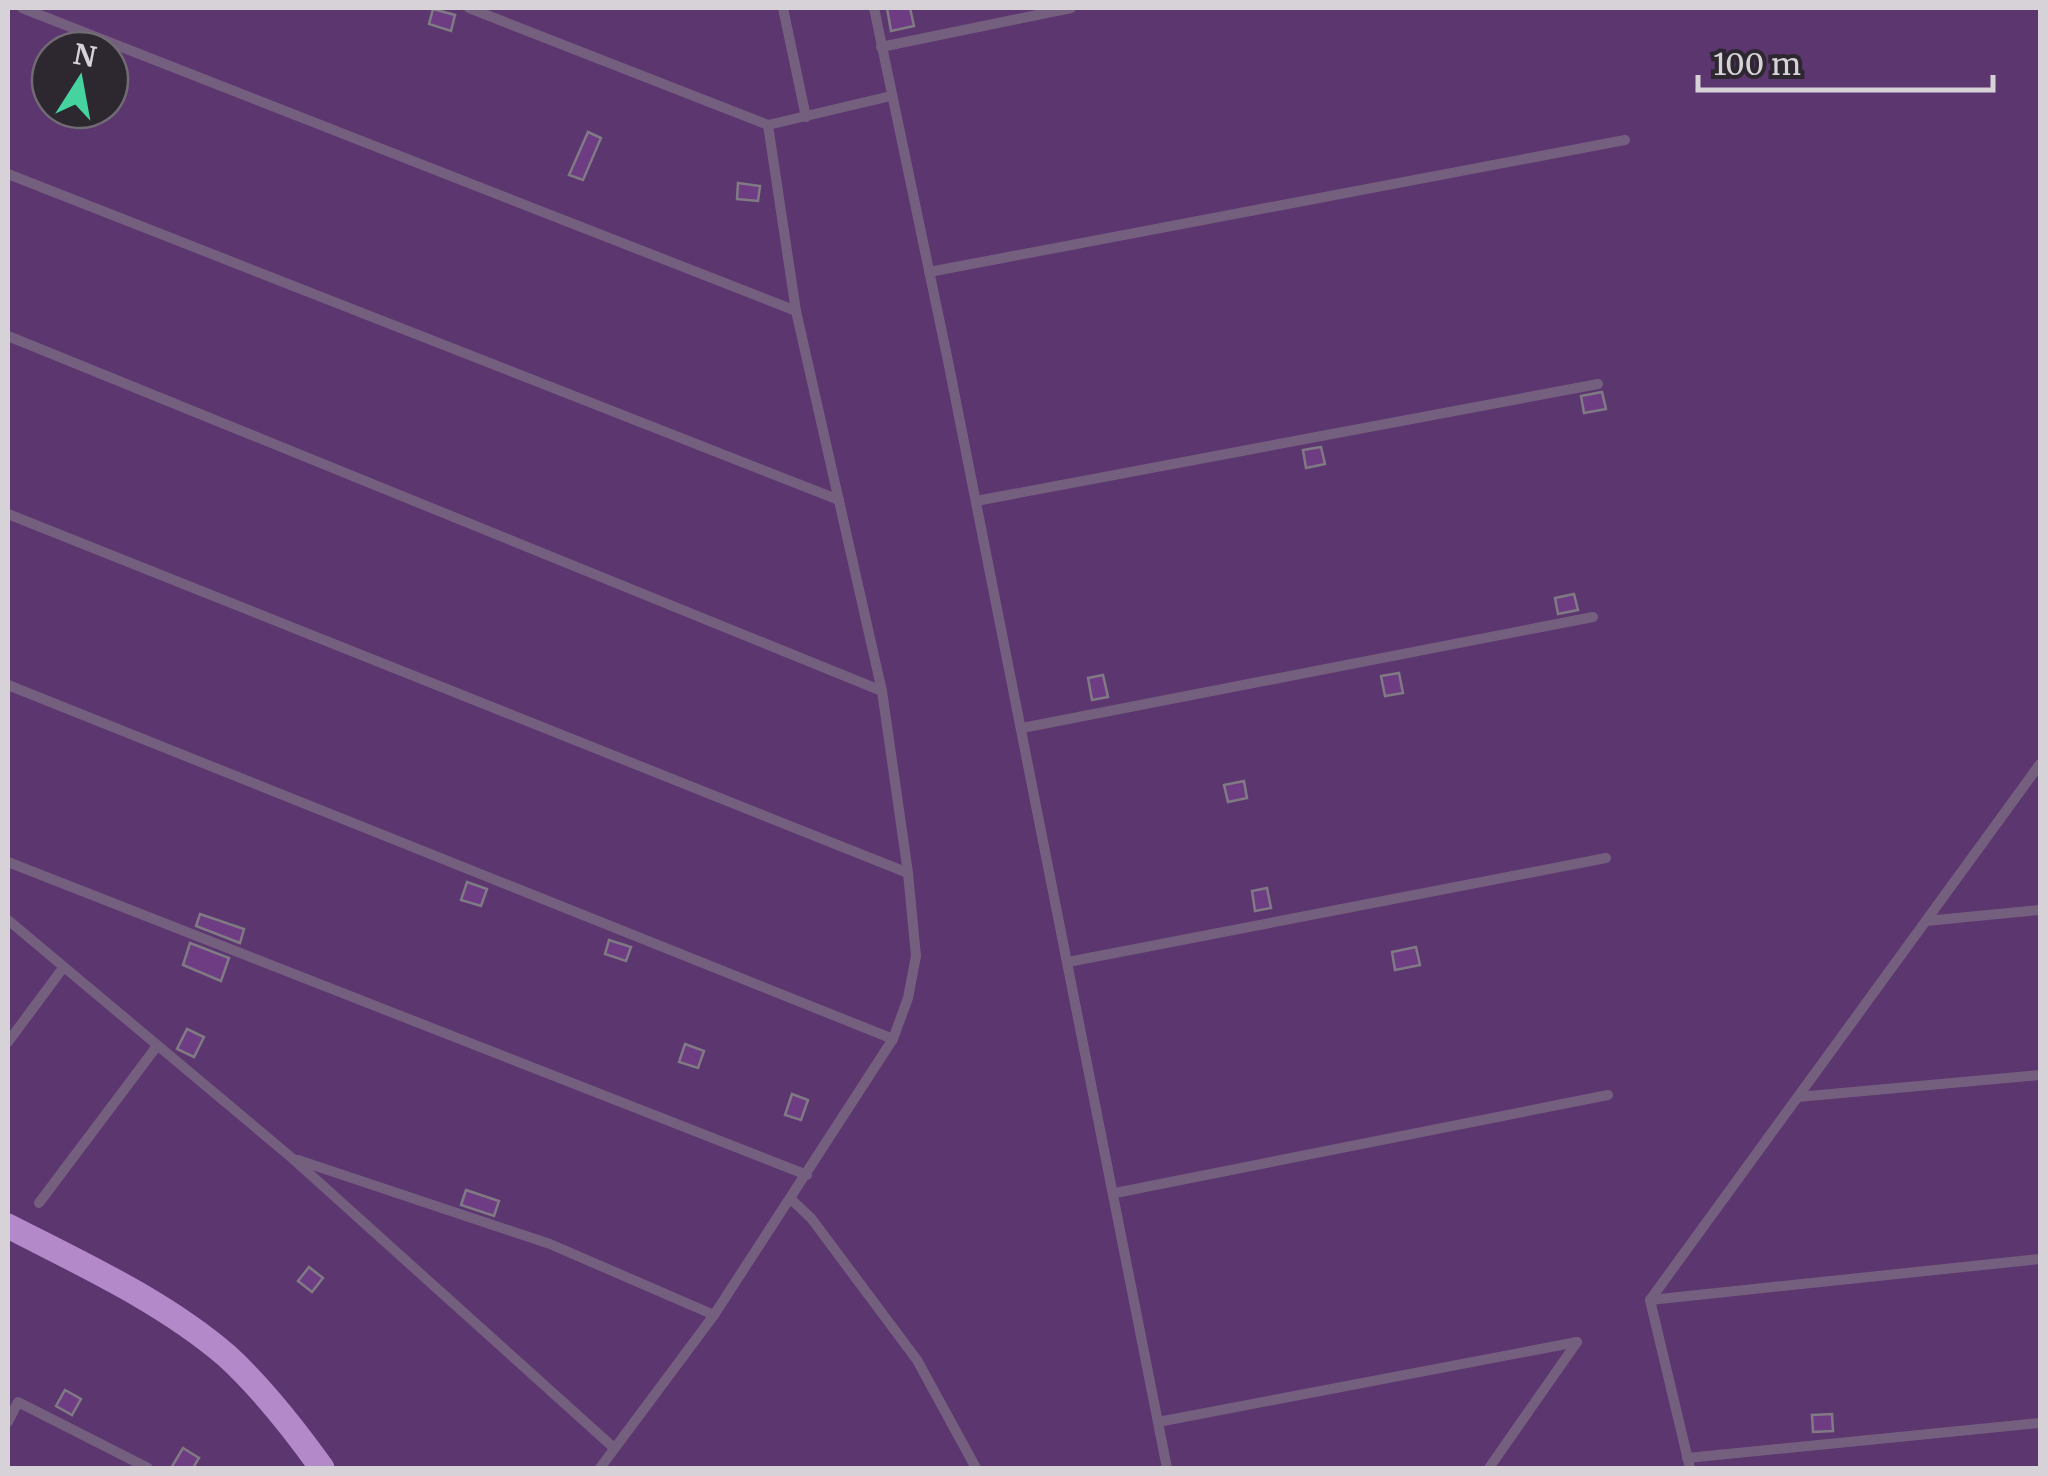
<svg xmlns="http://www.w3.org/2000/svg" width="2048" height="1476" viewBox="0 0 2048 1476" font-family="Merriweather,serif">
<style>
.green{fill:#5c366f;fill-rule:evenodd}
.building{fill:#6d3c83;stroke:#807a84;stroke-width:2.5}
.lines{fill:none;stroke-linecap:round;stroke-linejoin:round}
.service{stroke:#755f7f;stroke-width:10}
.primary{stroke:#b489ca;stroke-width:25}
</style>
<rect width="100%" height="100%" fill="#37313a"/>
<path class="green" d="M8,8h2032v1460h-2032zM50,50h60v60h-60z"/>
<g class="building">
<polygon points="887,8 910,8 914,26 891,31"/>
<polygon points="433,9 455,15 451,31 429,24"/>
<polygon points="588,132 601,138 583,180 569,175"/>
<polygon points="738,183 760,186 758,201 737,199"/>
<polygon points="1602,392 1606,409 1584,413 1581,396"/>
<polygon points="1321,447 1325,464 1306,468 1303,450"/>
<polygon points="1574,594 1578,610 1558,614 1555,598"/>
<polygon points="1399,673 1403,693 1385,696 1381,676"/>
<polygon points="1103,675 1108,697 1092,700 1088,678"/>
<polygon points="1244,781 1247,798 1228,802 1224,785"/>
<polygon points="467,882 487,889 481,906 461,900"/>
<polygon points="1267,888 1271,908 1255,911 1252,891"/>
<polygon points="200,914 244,929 240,943 196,926"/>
<polygon points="609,940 631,947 626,961 605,954"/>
<polygon points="190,943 229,958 221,981 183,965"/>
<polygon points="1416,947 1420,965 1395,970 1392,952"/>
<polygon points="187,1029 204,1037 194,1057 177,1049"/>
<polygon points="685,1044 704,1051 698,1068 679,1062"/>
<polygon points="792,1094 808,1100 801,1120 785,1115"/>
<polygon points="466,1190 499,1201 494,1216 461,1205"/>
<polygon points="309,1267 323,1278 312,1292 298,1281"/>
<polygon points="65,1390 81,1399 72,1415 56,1406"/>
<polygon points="1832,1414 1833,1431 1813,1432 1812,1415"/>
<polygon points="183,1448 199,1458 193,1468 171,1468"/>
</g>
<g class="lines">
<g class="service">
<polyline points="22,8 796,311"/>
<polyline points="469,8 768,125 891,96"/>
<polyline points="783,8 806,117"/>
<polyline points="874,8 948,361 1167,1468"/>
<polyline points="881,47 1071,8"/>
<polyline points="8,174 839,500"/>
<polyline points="929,272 1625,140"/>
<polyline points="8,336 882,691"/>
<polyline points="976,501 1598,384"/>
<polyline points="8,514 908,873"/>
<polyline points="8,685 893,1039"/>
<polyline points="1022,728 1593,617"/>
<polyline points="8,862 807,1175"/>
<polyline points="8,920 292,1158 614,1448"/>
<polyline points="1926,921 2040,910"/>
<polyline points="1068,962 1606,858"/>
<polyline points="8,1042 63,968"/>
<polyline points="1798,1097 2040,1075"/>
<polyline points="298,1160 550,1244 714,1315"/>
<polyline points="1115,1193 1608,1095"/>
<polyline points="791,1199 811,1218 917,1360 976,1468"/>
<polyline points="39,1203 157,1046"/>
<polyline points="1650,1300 2040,1259"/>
<polyline points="8,1422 18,1402 148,1468"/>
<polyline points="1158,1422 1577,1342"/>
<polyline points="1687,1458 2040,1423"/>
<polyline points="600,1468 714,1315 893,1039 908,998 916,956 908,873 882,691 796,311 768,125"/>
<polyline points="1489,1468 1577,1342"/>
<polyline points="1690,1468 1650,1300 2040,764"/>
</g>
<path class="primary" d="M8,1226c74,38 155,75 219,130 36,33 67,73 95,112"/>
</g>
<rect width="2048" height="1476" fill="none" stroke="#d6d2d8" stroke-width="20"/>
<g transform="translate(80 80) rotate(11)"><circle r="48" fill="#2d2730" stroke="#716b73" stroke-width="2.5"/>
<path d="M0-8L18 38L0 25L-18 38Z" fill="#45d49f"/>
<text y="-15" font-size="28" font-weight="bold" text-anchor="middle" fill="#d6d2d8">N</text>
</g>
<path d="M1698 75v15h295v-15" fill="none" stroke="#d6d2d8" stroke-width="5"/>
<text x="1713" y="75" font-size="30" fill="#d6d2d8" stroke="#2d2730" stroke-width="8" paint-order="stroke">100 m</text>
</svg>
